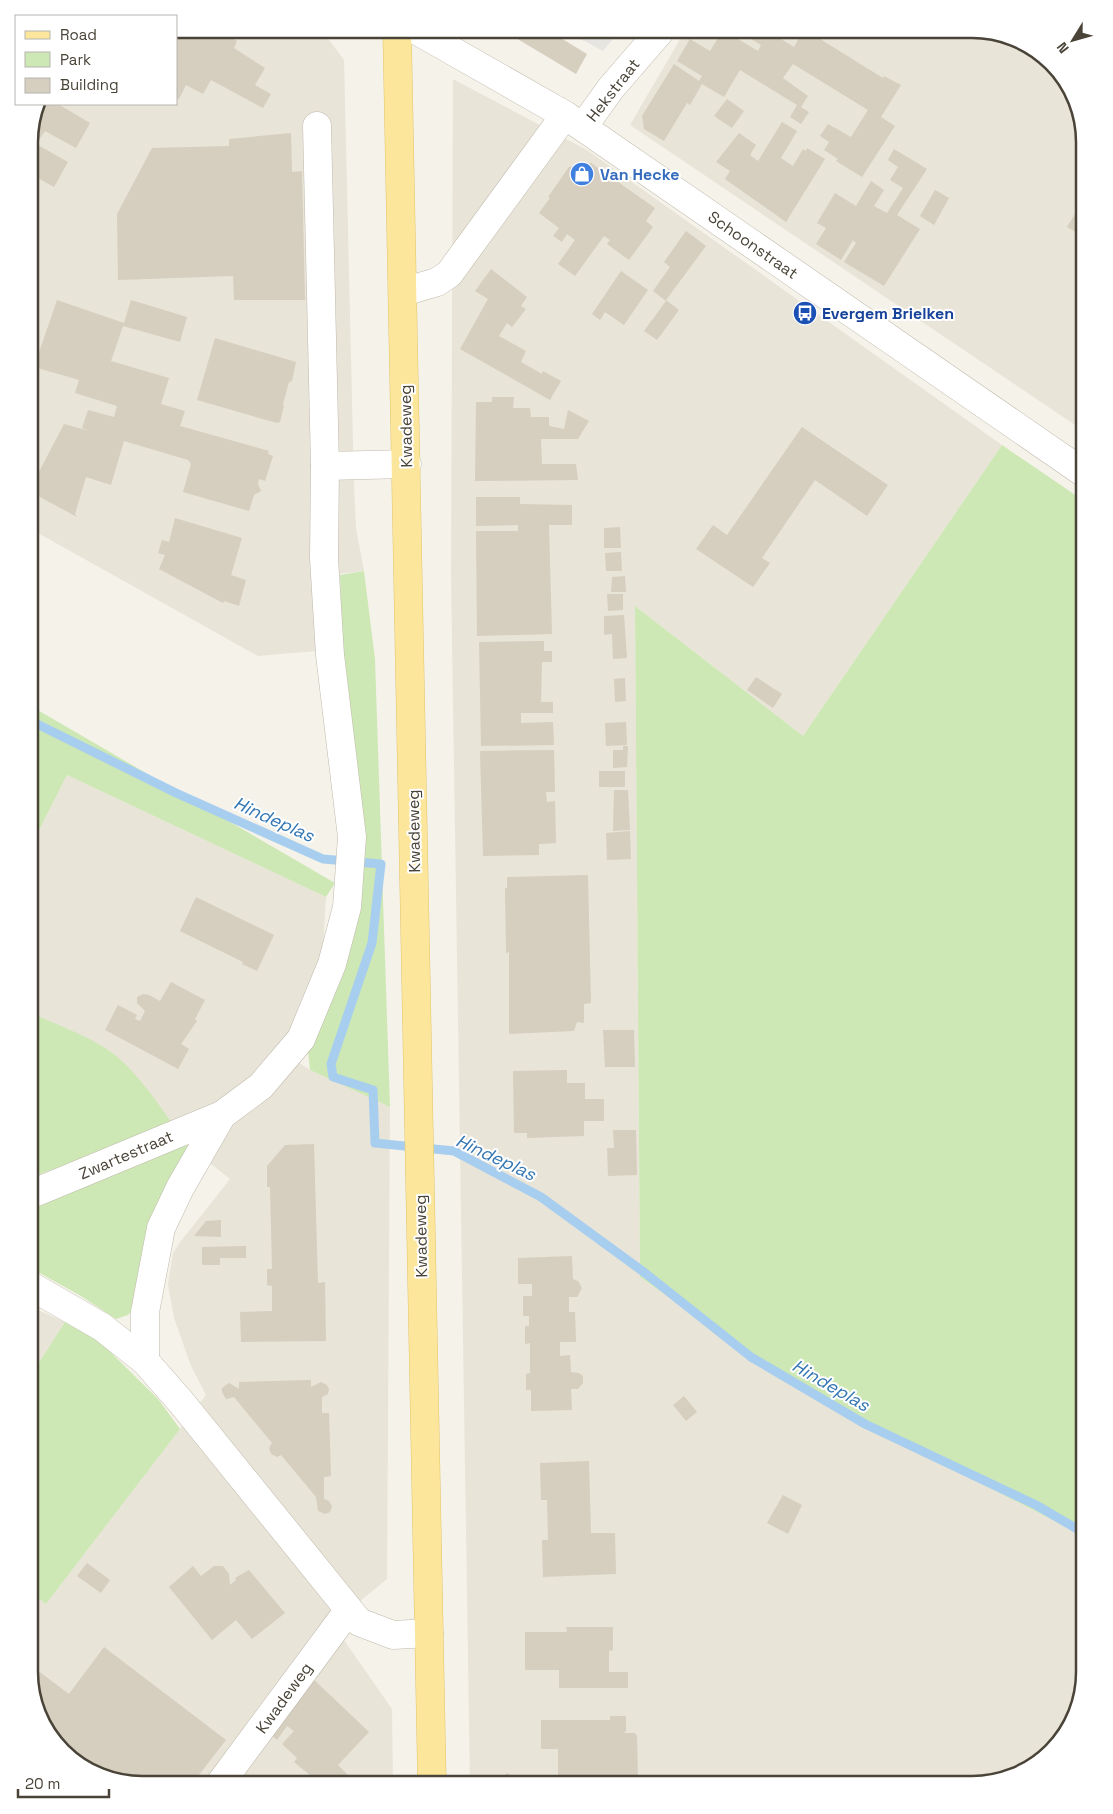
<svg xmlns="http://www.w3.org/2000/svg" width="1113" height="1814" viewBox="0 0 1113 1814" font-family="'Space Grotesk',sans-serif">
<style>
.residential{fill:#e8e4d8}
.green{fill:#cde8b4}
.parking{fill:#e6e5e1}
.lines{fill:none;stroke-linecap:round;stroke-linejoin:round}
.stream{stroke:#a8ceef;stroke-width:9}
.building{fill:#d6cebf}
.minor-casing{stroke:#c0baac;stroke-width:29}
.major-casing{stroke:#e2c56b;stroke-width:29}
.minor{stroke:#fff;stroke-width:28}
.major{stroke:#fce69b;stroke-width:28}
.labels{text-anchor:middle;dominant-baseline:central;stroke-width:4;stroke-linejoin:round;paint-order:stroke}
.street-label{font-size:16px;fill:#494338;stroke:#fff}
.shop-label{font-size:16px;font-weight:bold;fill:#366cbe;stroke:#fff;text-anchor:start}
.transit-label{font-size:16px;font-weight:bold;fill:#164399;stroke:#fff;text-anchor:start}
.water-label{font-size:18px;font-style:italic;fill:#3276b3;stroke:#fff}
.rim{fill:none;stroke:#494338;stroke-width:2.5}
</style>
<rect width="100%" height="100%" fill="#f5f2ea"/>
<g class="residential">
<polygon points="176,29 321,29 344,60 354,485 356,528 364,571 311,577 317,651 258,656 29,528 29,134 37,104 176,104"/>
<polygon points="686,29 979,29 1034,48 1073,91 1084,141 1084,431 630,125"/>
<polygon points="453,79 587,150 1002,445 803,736 635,606 640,1277 815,1399 1084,1536 1084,1673 1069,1729 1022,1774 972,1785 470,1785 451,575"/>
<polygon points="67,775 326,897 323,948 298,1020 279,1050 310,1070 390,1107 387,1579 348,1611 206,1785 134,1785 79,1766 40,1723 29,1673 29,1591 46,1604 206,1395 191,1366 174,1318 168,1285 173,1253 181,1241 230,1179 206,1160 174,1126 137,1078 120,1059 97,1044 29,1012 29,850"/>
<polygon points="29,1306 65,1322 29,1378"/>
<polygon points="339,1633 392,1709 393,1785 227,1785"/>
</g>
<g class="green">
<polygon points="1002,445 1084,501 1084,1536 815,1399 640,1277 635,606 803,736"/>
<polygon points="364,571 375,659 390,1107 310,1070 307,1041 351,934 340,575"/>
<polygon points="29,705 335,883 326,897 67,775 29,850"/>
<path d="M29,1012c30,14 67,26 92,48 20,19 37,43 53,66l-145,52z"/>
<polygon points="186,1141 189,1150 135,1307 128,1315 116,1319 81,1296 29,1267 29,1205"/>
<polygon points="65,1322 99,1341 158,1399 180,1429 46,1604 29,1591 29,1378"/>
</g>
<polygon class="parking" points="562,29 621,29 603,51"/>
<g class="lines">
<polyline class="stream" points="29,720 176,793 323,859 381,864 372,943 331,1064 333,1077 373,1090 375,1143 454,1151 541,1197 645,1273 751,1357 865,1424 1036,1505 1084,1533"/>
</g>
<g class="building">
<polygon points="176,29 184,29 200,38 204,29 215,29 237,41 234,48 265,68 255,85 271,94 263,108 211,80 203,94 186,85 179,99 176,98"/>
<polygon points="501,29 546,29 587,54 576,74"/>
<polygon points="735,29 776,29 773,34 794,47 804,29 883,78 884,76 901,85 881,117 895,126 862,177 836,161 838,159 824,150 829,142 820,136 828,124 851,137 868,110 793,64 783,78 808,96 801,107 809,112 801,124 790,117 797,105 740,70 724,97 702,84 690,105 687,103 664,141 644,129 642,116 674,64 699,81 702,76 677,61 690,39 710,51 723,30 758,51 761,45"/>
<polygon points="727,99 744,111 732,128 714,116"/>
<polygon points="37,104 58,104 90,123 76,148 45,131 36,144 68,162 54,187 29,173 29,134"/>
<polygon points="782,122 797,131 781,158 793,166 803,149 806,151 807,148 825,159 786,222 725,179 730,171 716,162 739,133 756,145 750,155 758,161"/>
<polygon points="291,133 292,172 302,171 305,300 234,300 233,276 118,280 117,214 152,148 229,146 229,139"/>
<polygon points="894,149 927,169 897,215 920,229 884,286 844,262 856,243 853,240 841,260 816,244 826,228 817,223 835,193 856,206 871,181 884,190 874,206 887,213 903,188 890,180 898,167 888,160"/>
<polygon points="591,163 655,208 646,221 653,227 629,260 607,244 610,240 604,236 575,276 558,264 575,240 567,234 562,242 553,236 559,228 539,213 550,198 548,197 569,167"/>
<polygon points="935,190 949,198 934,225 920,216"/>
<polygon points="1084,199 1084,237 1067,227"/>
<polygon points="29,209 39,214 29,233"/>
<polygon points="686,231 706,246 666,300 679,310 657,340 644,331 666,301 653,291 670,267 664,262"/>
<polygon points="491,269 527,297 521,306 526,309 512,327 507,323 499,336 526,351 521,362 542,374 543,371 561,381 550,400 460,349 488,299 475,291"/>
<polygon points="621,271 648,290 624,325 605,312 600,320 592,314"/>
<polygon points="57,300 124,323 131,300 187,317 180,342 123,326 111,361 169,378 161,404 185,411 180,426 269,451 268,454 273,456 265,481 259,479 258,484 261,491 254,495 249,511 183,492 191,464 188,460 124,441 111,485 86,477 75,514 77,517 29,491 64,424 89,431 82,428 88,410 114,417 117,406 75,393 79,380 34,367"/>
<polygon points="215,338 296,362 292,381 289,382 283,404 284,406 280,422 277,423 197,400"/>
<polygon points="492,397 514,397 513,408 530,408 531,417 549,417 549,426 564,429 568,410 589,421 578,439 541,439 542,464 576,464 578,480 475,481 476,402 492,402"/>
<polygon points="802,427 888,485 867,516 815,480 762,558 770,563 753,587 696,549 713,525 727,535"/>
<polygon points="476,497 520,497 520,504 572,505 572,525 549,525 552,634 477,636 476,531 518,531 518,525 476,526"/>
<polygon points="175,518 242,538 231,575 246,580 239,606 224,601 223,603 159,569 165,555 158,553 162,540 169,542"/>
<polygon points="620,527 621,548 604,548 604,528"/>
<polygon points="621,552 622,571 606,571 605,553"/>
<polygon points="625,576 626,592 611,592 612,577"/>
<polygon points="607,594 623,594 623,610 608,611"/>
<polygon points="624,615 627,658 613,659 612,634 604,635 604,616"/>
<polygon points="544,641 544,651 552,651 552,662 542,662 541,702 553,702 553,713 521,713 521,723 553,722 554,745 481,746 479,642"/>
<polygon points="756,677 782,694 773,708 747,690"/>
<polygon points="625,678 626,701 615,702 614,679"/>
<polygon points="626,722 627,745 606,746 605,723"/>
<polygon points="623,746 628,746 627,767 613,768 613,750 623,750"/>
<polygon points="554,750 555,792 546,792 547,802 555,801 556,843 539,844 539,855 483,856 480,751"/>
<rect x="599" y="771" width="26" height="16"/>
<polygon points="614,790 628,790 630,830 613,831"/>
<polygon points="630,831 631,859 607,860 606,833"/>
<polygon points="588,875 591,1003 584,1004 584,1023 577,1022 574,1031 509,1034 509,952 506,953 505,888 507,888 507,877"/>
<polygon points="196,897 274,935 257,971 242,964 243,962 180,931"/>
<polygon points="171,982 205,1000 195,1019 197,1021 181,1044 189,1049 178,1069 105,1030 118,1005 137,1015 135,1019 140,1021 145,1011 137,1003 137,997 143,994 149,995 160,1001"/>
<polygon points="603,1030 634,1030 635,1067 605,1067"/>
<polygon points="567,1070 567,1083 585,1083 585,1099 604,1099 604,1121 584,1121 584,1136 527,1138 527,1133 514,1133 513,1071"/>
<polygon points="613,1130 636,1130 637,1175 608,1176 607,1148 614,1148"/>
<polygon points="314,1144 318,1283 325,1282 326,1341 241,1342 240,1312 272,1311 272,1286 267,1285 267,1269 272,1269 270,1187 267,1187 267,1166 285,1145"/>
<polygon points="221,1220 221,1237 194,1236 206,1221"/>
<polygon points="246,1246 246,1258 220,1258 220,1265 202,1265 202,1247"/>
<polygon points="572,1256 573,1279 578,1281 582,1288 577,1297 569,1297 569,1312 575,1312 576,1342 560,1342 560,1356 570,1355 571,1372 579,1373 583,1376 583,1383 578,1389 571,1389 572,1410 531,1411 531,1390 526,1390 526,1374 530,1373 530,1343 525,1344 525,1326 529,1326 529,1316 523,1316 523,1296 532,1296 532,1284 518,1284 518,1258"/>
<polygon points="311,1380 311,1387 321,1382 327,1385 329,1389 328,1394 322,1397 322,1413 329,1413 331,1476 324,1477 324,1499 329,1501 332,1506 330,1512 325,1514 318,1511 316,1497 281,1455 277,1457 271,1454 269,1448 272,1443 234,1397 226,1399 222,1392 222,1388 229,1383 239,1389 239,1382"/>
<polygon points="684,1396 697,1412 686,1421 673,1405"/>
<polygon points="589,1461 591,1533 615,1533 616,1574 543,1577 542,1540 548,1540 547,1500 541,1500 540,1463"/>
<polygon points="783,1495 802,1505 788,1534 767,1523"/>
<polygon points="87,1563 110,1580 101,1593 77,1576"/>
<polygon points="193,1566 201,1576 214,1566 223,1566 229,1574 230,1585 236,1580 235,1578 249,1570 285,1613 252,1639 236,1620 212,1640 169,1587"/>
<polygon points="566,1627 613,1627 613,1650 609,1651 609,1672 628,1672 628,1688 559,1688 559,1670 525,1670 525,1632 567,1632"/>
<polygon points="104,1647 226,1740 191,1785 134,1785 79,1766 40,1723 29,1664 69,1694"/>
<polygon points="310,1676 369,1732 338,1765 349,1776 341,1785 328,1785 324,1781 321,1784 294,1762 297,1758 282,1744 294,1731 287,1726 277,1740 268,1732"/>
<polygon points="610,1716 626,1716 626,1731 624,1733 635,1733 637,1736 638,1779 625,1778 625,1785 558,1785 558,1749 541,1749 541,1720 610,1720"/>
<polygon points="507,1773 514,1778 508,1785 496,1785"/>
</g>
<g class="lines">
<g class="minor-casing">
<g id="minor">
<polyline points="414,29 565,115 1084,473"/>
<polyline points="583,127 611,88 662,29"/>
<polyline points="403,292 437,282 449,274 565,115"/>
<polyline points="325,466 407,464"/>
<polyline points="29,1195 222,1115"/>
<polyline points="29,1285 102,1327 145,1361 181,1402 359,1622 393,1635 429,1633"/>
<polyline points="145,1361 145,1312 161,1228 180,1188 222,1115 261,1086 301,1039 332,964 347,907 352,837 330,655 324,558 325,466 317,126"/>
<polyline points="219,1785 348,1611"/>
</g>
</g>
<g class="major-casing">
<polyline id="major" points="397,29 432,1785"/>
</g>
<use href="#minor" class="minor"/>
<use href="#major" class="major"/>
</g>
<defs>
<g id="shop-disc" transform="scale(1.25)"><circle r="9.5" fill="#3f7fe0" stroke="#fff"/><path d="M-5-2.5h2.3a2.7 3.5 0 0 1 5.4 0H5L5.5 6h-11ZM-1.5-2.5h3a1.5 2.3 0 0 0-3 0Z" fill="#fff"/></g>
<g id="bus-disc" transform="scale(1.25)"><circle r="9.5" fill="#1a4fb4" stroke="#fff"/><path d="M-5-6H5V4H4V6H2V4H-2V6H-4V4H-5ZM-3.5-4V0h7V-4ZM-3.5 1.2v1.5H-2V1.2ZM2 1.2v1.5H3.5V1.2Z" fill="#fff"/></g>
</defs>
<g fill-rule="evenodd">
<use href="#shop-disc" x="582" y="174"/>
<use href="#bus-disc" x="805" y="313"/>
</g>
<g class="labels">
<g class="street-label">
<text transform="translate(613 90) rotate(-52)">Hekstraat</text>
<text transform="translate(753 245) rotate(35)">Schoonstraat</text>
<text transform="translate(406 426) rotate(-91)">Kwadeweg</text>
<text transform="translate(414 831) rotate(-91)">Kwadeweg</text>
<text transform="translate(126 1155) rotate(-23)">Zwartestraat</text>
<text transform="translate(421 1236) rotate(-91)">Kwadeweg</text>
<text transform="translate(284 1698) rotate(-54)">Kwadeweg</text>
</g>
<g class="shop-label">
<text x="600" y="174">Van Hecke</text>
</g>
<g class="transit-label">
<text x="822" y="313">Evergem Brielken</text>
</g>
<g class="water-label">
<text transform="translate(274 819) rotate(24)">Hindeplas</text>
<text transform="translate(496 1157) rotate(25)">Hindeplas</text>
<text transform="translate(831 1385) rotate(30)">Hindeplas</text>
</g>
</g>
<path d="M0 0H1113V1814H0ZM142 38H972A104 104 0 0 1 1076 142V1672A104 104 0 0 1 972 1776H142A104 104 0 0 1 38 1672V142A104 104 0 0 1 142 38Z" fill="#fff" fill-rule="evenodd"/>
<path class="rim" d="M142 38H972A104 104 0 0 1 1076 142V1672A104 104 0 0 1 972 1776H142A104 104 0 0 1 38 1672V142A104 104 0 0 1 142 38Z"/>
<rect x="15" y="15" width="162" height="90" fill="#ffffff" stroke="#b6b4af"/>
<rect x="25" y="31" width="25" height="8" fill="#fce69b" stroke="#b6b4af"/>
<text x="60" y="40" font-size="15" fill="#494338">Road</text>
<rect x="25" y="52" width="25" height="15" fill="#cde8b4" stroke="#b6b4af"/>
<text x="60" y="65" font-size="15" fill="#494338">Park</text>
<rect x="25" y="78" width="25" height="15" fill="#d6cebf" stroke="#b6b4af"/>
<text x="60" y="90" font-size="15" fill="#494338">Building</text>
<g transform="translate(1073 40) rotate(233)" stroke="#ffffff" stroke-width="4" paint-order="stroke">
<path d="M0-4L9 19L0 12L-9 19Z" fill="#494338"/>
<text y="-8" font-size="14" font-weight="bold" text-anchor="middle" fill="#494338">N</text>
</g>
<path d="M18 1789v8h91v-8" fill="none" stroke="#494338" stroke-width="2.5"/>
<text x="25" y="1789" font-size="15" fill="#494338" stroke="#ffffff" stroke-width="4" paint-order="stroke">20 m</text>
</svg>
